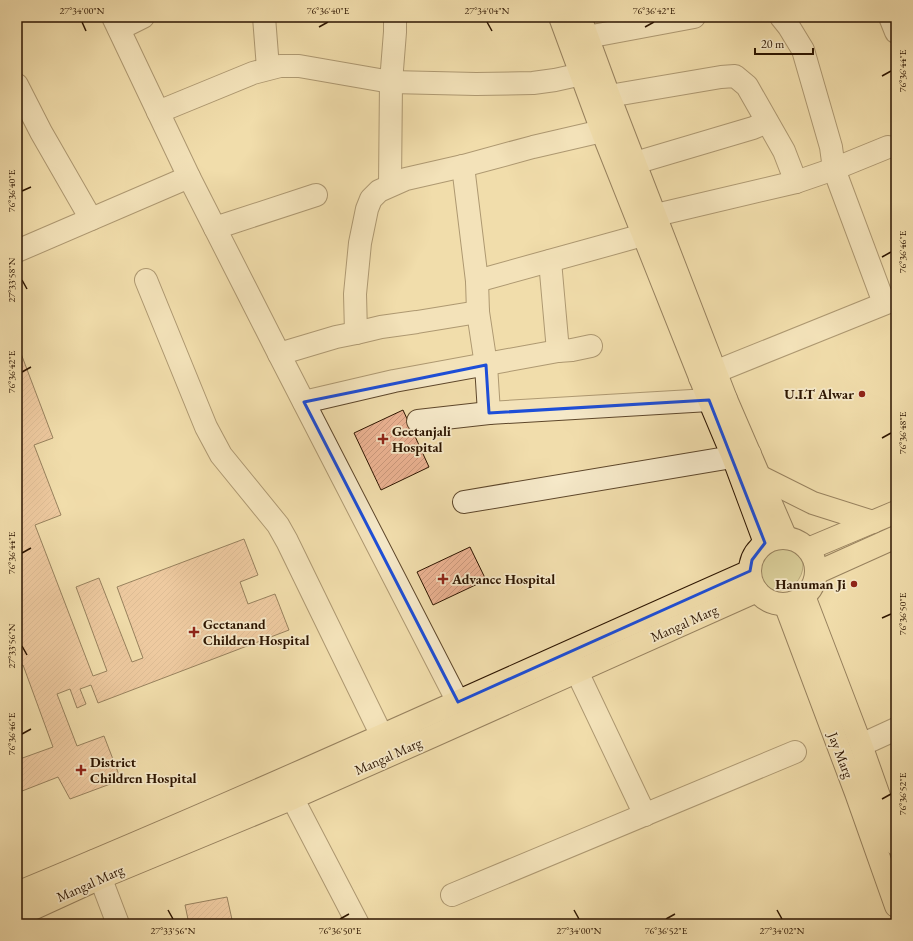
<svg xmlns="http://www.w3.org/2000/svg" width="913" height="941" viewBox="0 0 913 941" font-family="'EB Garamond',serif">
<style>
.green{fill:#c1bf85;stroke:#776a42}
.building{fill:url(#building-hatch);stroke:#2d1500}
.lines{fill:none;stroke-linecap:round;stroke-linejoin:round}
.minor-casing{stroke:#5e472b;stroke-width:24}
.major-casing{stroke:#2d1500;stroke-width:24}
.minor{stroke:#f6e9c9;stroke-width:22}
.major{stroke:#f1ddac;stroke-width:22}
.marked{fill:none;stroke:#1d4ed8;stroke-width:3;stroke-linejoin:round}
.ticks{fill:none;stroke:#2d1500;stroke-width:1.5}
.poi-dot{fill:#8f2418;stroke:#f6e9c9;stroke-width:1.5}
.labels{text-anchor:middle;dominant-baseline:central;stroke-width:3.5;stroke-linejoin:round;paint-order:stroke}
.poi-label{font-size:14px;font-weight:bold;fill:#2d1500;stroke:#f6e9c9;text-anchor:start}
.street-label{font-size:14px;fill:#2d1500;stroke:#f6e9c9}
.neatline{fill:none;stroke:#2d1500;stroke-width:1.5}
.ticks-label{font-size:10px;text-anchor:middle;fill:#2d1500}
</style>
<defs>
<pattern id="building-hatch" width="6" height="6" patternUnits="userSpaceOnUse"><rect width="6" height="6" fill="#ecb393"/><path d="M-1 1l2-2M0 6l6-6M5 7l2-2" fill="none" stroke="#cb997d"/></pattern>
</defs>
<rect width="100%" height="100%" fill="#f1ddac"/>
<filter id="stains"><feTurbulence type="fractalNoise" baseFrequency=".005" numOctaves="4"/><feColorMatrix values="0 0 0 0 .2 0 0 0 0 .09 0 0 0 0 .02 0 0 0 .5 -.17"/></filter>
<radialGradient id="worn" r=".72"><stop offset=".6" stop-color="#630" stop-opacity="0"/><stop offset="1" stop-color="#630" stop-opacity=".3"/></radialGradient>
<circle class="green" cx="777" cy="565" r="26"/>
<g class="building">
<polygon points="17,343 53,438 34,445 61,515 35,525 93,676 107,671 76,587 99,578 132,662 143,658 117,587 244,539 258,575 240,582 248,604 275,594 289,630 98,703 91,685 80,689 86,704 77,708 70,689 57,694 77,746 104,736 121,780 70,799 58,777 17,793 17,760 53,747 23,665 17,667"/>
<polygon points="403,410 429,467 381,490 354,433"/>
<polygon points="470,547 486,580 433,605 417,572"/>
<polygon points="227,897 233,924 189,924 185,905"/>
</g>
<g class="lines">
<g class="minor-casing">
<g id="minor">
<polyline points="113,17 189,177"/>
<polyline points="264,17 268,68"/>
<polyline points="781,17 789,27 803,50 831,147 834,169 884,303"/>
<polyline points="890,17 896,32"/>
<polyline points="119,29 143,17"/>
<polyline points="587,37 694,17"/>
<polyline points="17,85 41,132 91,219"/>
<polyline points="609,96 721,77 735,76 747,86 784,151 796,182"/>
<polyline points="158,112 253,73 280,66 299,66 391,82 476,84 533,83 555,80 582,74"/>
<polyline points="635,163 753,128 767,122"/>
<polyline points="463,166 477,281 478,312 486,365 489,413"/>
<polyline points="390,185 391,82 395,32 395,17"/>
<polyline points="656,215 796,182 834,169 888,147"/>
<polyline points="215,228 316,195"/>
<polyline points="17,251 189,177 279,354 458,702"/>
<polyline points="550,261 558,351"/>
<polyline points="146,280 206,427 221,455 278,525 287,541 382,736"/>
<polyline points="477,281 643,235"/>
<polyline points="356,333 355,294 360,243 367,209 371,199 379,191 406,179 463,166 533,147 602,131"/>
<polyline points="279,354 336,337 356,333 381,327 417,322 478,312"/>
<polyline points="700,378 896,299"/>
<polyline points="304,402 394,381 558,351 572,350 591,346"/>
<polyline points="418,421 489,413 726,399"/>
<polyline points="464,502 750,454"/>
<polyline points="569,655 645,815"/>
<polyline points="861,745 896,729"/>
<polyline points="284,782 358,924"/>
<polyline points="94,861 118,924"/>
<polyline points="452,895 795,752"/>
</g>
</g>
<g class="major-casing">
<g id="major">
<polyline points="560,17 602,131 709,400 733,457 765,543"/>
<polyline points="580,17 609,96 726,399 786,538"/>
<polyline points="759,476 813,503 873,522"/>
<circle cx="783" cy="571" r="33"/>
<polyline points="808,549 896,512"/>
<polyline points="816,573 896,537"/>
<polyline points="804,596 861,745 896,844"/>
<polyline points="785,604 856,793 896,906"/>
<path d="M17,893c247,-102 489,-214 733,-322"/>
<polyline points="17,916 100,878 293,798 433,736 757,591"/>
</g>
</g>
<use href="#minor" class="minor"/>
<use href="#major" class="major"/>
</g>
<path d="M0 0H913V941H0ZM486,365l3,48 220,-13 56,143 -13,17 -2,11 -292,131 -154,-300z" fill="#f1ddac" fill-opacity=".55" fill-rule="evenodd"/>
<path class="marked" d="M486,365l3,48 220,-13 56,143 -13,17 -2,11 -292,131 -154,-300z"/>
<path class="ticks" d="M82,22l4,9M487,22l5,9M319,27l9,-5M645,27l9,-5M882,76l9,-5M22,191l9,-4M882,257l9,-5M22,280l5,9M22,372l9,-5M882,438l9,-5M22,553l9,-5M882,618l9,-4M22,646l5,9M22,734l9,-5M882,799l9,-5M168,910l5,9M574,910l5,9M777,910l5,9M340,919l9,-5M666,919l9,-5"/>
<g class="poi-dot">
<circle cx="862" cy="394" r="4"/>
<path d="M381 433h4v4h4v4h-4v4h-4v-4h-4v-4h4z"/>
<path d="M441 573h4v4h4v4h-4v4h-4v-4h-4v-4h4z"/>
<circle cx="854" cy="584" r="4"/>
<path d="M192 626h4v4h4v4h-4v4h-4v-4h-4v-4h4z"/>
<path d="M79 764h4v4h4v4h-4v4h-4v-4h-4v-4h4z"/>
</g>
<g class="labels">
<g class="poi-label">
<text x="854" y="394" text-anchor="end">U.I.T Alwar</text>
<text x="392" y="431">Geetanjali<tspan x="392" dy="16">Hospital</tspan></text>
<text x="452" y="579">Advance Hospital</text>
<text x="846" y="584" text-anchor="end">Hanuman Ji</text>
<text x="203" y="624">Geetanand<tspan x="203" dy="16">Children Hospital</tspan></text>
<text x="90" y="762">District<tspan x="90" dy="16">Children Hospital</tspan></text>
</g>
<g class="street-label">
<text transform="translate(684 623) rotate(-24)">Mangal Marg</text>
<text transform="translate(841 755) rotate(69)">Jay Marg</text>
<text transform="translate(388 756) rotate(-24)">Mangal Marg</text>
<text transform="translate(90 883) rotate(-24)">Mangal Marg</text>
</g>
</g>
<rect width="913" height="941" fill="none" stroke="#f1ddac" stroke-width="44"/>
<path d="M755 48v6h58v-6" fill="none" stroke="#2d1500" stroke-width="2"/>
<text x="761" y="48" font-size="12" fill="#2d1500" stroke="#f6e9c9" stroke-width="3" paint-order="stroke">20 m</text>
<rect x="22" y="22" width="869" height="897" class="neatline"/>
<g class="ticks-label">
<text x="82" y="14">27°34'00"N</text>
<text x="328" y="14">76°36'40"E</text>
<text x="487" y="14">27°34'04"N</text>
<text x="654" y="14">76°36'42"E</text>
<text transform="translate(902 71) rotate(-90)" y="4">76°36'44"E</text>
<text transform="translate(11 191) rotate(-90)" y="4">76°36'40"E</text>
<text transform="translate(902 252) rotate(-90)" y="4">76°36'46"E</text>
<text transform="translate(11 280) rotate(-90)" y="4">27°33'58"N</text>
<text transform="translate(11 372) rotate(-90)" y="4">76°36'42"E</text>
<text transform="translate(902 433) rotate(-90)" y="4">76°36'48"E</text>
<text transform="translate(11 553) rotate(-90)" y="4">76°36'44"E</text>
<text transform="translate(902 614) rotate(-90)" y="4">76°36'50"E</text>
<text transform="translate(11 646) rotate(-90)" y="4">27°33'56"N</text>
<text transform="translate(11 734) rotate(-90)" y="4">76°36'46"E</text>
<text transform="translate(902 794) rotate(-90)" y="4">76°36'52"E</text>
<text x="173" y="934">27°33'56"N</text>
<text x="340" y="934">76°36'50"E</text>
<text x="579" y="934">27°34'00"N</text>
<text x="666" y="934">76°36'52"E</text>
<text x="782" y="934">27°34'02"N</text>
</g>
<rect width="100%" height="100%" filter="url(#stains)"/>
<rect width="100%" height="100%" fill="url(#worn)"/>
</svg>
